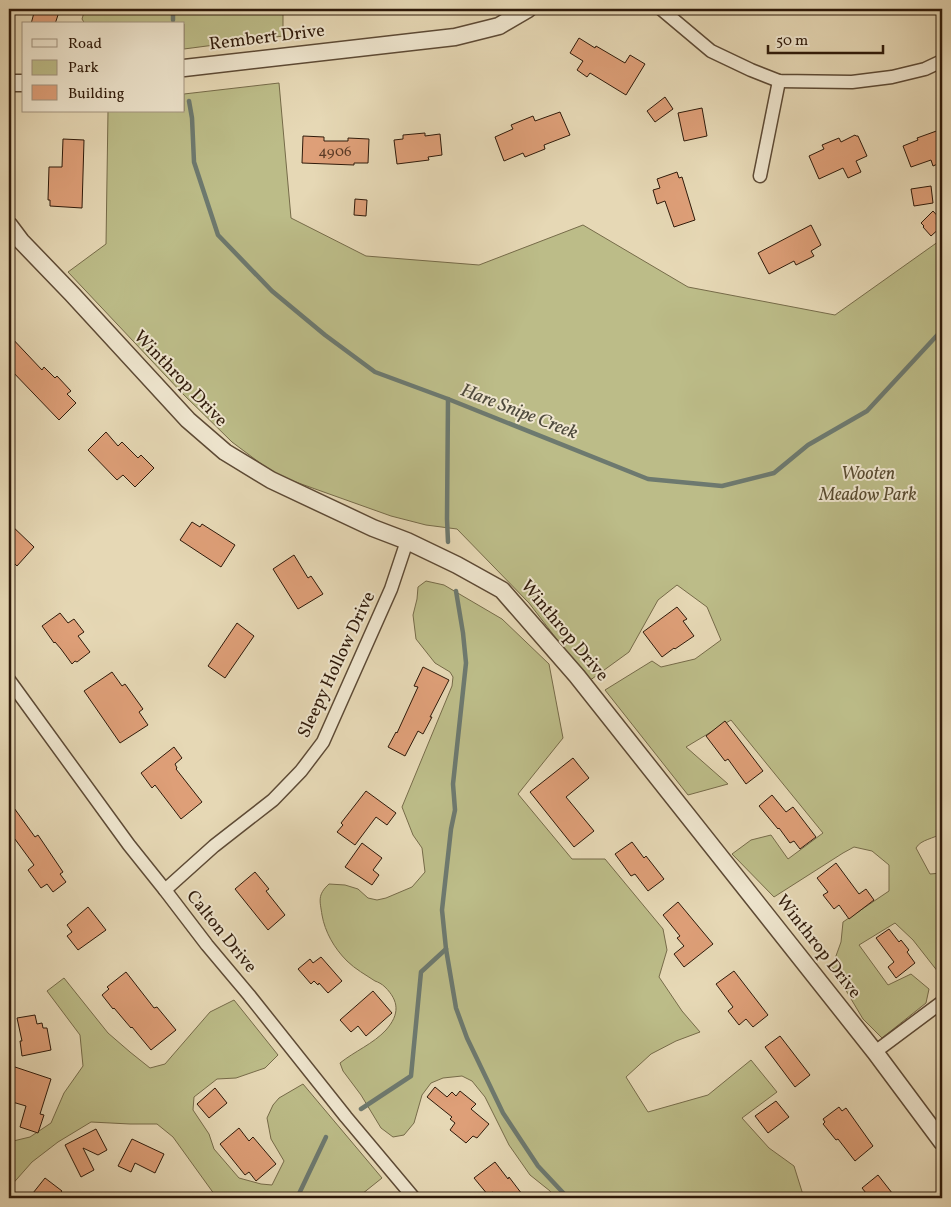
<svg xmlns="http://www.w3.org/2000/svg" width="951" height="1207" viewBox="0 0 951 1207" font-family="Vollkorn,serif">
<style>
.green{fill:#bcbc88;stroke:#766b49}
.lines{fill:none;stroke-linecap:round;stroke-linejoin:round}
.stream{stroke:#6d796f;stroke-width:4.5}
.building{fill:#de9f78;stroke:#2f1a0a}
.minor-casing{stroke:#5d4a35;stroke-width:15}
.tertiary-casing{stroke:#5d4a35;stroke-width:19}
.minor{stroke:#efe6cf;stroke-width:12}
.tertiary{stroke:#efe6cf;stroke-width:16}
.labels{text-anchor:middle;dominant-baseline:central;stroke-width:4;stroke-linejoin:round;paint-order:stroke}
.number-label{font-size:15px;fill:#5b3b26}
.street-label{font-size:18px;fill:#2f1a0a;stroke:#efe6cf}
.park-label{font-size:18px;font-style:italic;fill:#594b30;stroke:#efe6cf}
.water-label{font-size:19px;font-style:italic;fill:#4e4a3d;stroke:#efe6cf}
</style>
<rect width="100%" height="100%" fill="#e6d8b5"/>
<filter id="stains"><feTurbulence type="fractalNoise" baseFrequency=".004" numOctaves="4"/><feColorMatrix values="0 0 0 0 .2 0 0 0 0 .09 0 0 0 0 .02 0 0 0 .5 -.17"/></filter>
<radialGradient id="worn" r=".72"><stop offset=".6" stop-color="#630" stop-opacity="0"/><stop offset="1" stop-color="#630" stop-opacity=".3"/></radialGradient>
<g class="green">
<polygon points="85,9 283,9 283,36 184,49 184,24 85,24 82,19"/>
<path d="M279,83l12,135 75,38 113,9 104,-40 105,62 147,28 107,-76v594c-8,6 -21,6 -26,15l14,26 12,-1v104l-29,-37 -18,-17 -36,22 29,40 23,-11 18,15 -3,14 -44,35 -19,-19 -31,-52 9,-25 2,-20 46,-31v-26l-17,-14 -18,-4 -11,6 -69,44 -42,-43 19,-14 20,-5 17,24 35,-26 -92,-113 -45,27 42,37 -40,11 -83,-105 47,-29 9,6 34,-8 26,-19 -14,-33 -30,-22 -19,15 -29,52 -40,29 -60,-78 -72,-74 -31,-4 -35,-9 -115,-41 -44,-33 -49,-48 -115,-122 38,-28 2,-133h76v-17z"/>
<path d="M426,581l18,4 58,34 47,45 14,74 -45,56 54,65h33l58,70 4,21 -8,27 23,34 18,21 -24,9 -25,13 -25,23 22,35 60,-17 43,-35 26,32 -35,26 27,30 25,18 10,32h-250l-4,-7 -20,-16 -21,-30 -24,-48 -13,-16 -10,-5 -19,2 -12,5 -9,12 -8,28 -10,12 -11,2 -12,-9 -20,-33 -18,-24 -3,-8c15,-12 33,-19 46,-33 14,-16 13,-29 -1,-43 -3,-3 -7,-5 -10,-6 -9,-6 -20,-12 -28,-20 -13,-13 -22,-29 -25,-46 -2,-14 -5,-20 7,-31l16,1 13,4 10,9 9,2 9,-2 26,-11 13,-15 -3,-24 -9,-13 -11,-28 50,-121 1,-9 -3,-5 -15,-9 -19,-24 -3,-24 4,-16 1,-12z"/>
<polygon points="64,978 108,1033 130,1052 150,1068 165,1064 210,1012 234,1000 278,1055 265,1068 236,1078 217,1079 194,1097 193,1110 209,1134 214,1149 239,1178 261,1184 272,1185 284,1161 271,1139 267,1118 273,1105 279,1098 303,1084 382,1178 357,1198 217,1198 173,1137 157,1124 130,1124 91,1122 58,1142 32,1162 9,1188 9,1142 30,1137 51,1123 64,1093 83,1066 80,1035 47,991"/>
</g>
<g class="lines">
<g class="stream">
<polyline points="173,9 173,20"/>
<polyline points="189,101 192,118 194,162 218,235 272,291 325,335 375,372 448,399 648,479 722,486 774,473 808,445 867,411 942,330"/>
<polyline points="448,542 447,519 448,399"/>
<polyline points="456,591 463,633 466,663 453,784 455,810 451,829 442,910 446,949 456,1008 467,1038 503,1113 538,1166 568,1198"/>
<polyline points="361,1109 411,1076 421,972 446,949"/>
<polyline points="297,1198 326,1137"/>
</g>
</g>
<g class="building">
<polygon points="35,9 60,9 55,24 31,24"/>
<polygon points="579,38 595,48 596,46 625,63 630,55 645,64 626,95 590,73 587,77 577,70 583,61 570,53"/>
<polygon points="665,97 673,109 655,122 647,111"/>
<polygon points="702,108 707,136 684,141 678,113"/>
<polygon points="560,112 570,135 544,145 545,149 525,157 523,153 504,161 495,137 513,129 511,125 533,116 535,121"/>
<polygon points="942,129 942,162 933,166 931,160 911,167 903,146 918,140 917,138"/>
<polygon points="425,133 425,136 440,134 442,155 428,157 429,160 397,164 394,140 403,139 403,135"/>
<polygon points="855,135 856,136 858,136 867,156 856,161 861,172 848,178 843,168 819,179 809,156 824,149 822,145 839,138 841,142"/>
<polygon points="303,136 324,137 324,141 348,141 348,138 369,139 368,163 354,163 354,165 302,163"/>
<polygon points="63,139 84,140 82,208 50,206 50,200 48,200 49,167 62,167"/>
<polygon points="677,172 679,178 682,177 695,220 674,227 665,201 657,204 653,190 660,188 657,179"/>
<polygon points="931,186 933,203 914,206 911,189"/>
<polygon points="355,199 367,200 366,216 354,215"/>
<polygon points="933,211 942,221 942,226 931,236 923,227 924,226 921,223"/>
<polygon points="811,225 821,245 811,251 814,256 796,265 794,261 769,274 758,253"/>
<polygon points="9,335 42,370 44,367 55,378 57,376 71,391 67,394 76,403 59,420 9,368"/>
<polygon points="106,432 118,446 122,442 138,458 141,455 154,468 135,487 123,475 117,480 88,450"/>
<polygon points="192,522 200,527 202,524 235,545 221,567 180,540"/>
<polygon points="9,523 34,547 17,566 9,558"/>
<polygon points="294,555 308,578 311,576 323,594 298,609 273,569"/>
<polygon points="677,607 687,619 683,621 694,636 675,649 674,648 662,657 643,632"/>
<polygon points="60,613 68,623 74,619 84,632 78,636 90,652 77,662 75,661 72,664 61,649 55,642 54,643 42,626"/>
<polygon points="237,623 254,636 225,678 208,666"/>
<polygon points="423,667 449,680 430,717 432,717 423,734 418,731 405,756 388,747 396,732 397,733 418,687 414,686"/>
<polygon points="112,672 122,686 125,684 143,709 139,712 148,725 120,743 84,691"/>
<polygon points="725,721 763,771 746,784 728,759 725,761 706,736"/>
<polygon points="174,747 182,758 175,764 177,768 176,769 202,802 181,819 155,785 152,788 141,773"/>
<polygon points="573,758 589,778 566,797 594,831 574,847 530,792"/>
<polygon points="366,791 396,813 387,825 376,817 355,845 337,832 343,825 341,823"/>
<polygon points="772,795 786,812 793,807 816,837 800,849 794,841 790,843 779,828 778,829 759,806"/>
<polygon points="9,801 35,837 38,835 63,872 60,874 66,882 53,892 47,884 41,888 28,870 34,865 9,831"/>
<polygon points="632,842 644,858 646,856 664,879 648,891 635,874 631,876 615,854"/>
<polygon points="362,843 382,858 373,870 379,875 372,885 345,867"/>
<polygon points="836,863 859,894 866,889 874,900 849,919 839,905 834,909 823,895 828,892 817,878"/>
<polygon points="255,872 269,889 266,891 285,915 268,930 235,889"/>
<polygon points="678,902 713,944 684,967 674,954 684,946 677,938 680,936 663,915"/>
<polygon points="88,907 106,930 78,950 67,936 72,932 67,925"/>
<polygon points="889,929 899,942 901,940 909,950 907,952 915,963 896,978 888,967 894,962 876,938"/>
<polygon points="321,957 342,981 328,993 319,983 318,985 314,981 311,984 298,969 310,959 313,963"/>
<polygon points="734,971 768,1015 753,1027 746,1019 739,1025 728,1011 733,1007 716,984"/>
<polygon points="126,972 154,1008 157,1007 176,1030 151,1050 132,1027 131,1028 114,1008 113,1009 102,995 109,989 107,987"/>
<polygon points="373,991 392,1013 366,1036 358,1026 351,1032 340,1020"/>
<polygon points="35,1015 37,1024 42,1023 43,1028 47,1028 51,1050 22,1056 20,1041 22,1041 17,1018"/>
<polygon points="780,1036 810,1075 795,1087 765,1047"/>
<polygon points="9,1065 51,1079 40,1114 44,1115 38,1133 20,1127 26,1106 9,1101"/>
<polygon points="435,1087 447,1097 452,1092 456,1096 460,1091 476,1104 471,1109 489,1124 477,1138 473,1136 466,1143 450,1130 455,1123 450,1119 452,1117 427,1097"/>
<polygon points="215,1088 227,1103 209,1118 197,1104"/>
<polygon points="776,1101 789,1117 768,1133 755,1116"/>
<polygon points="839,1107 842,1111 846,1108 873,1146 855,1161 838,1139 836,1140 823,1124 825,1122 823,1119"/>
<polygon points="239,1128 249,1141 253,1137 276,1164 256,1181 249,1172 245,1175 220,1144"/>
<polygon points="96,1129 107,1150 98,1155 83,1148 94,1170 81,1177 65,1145"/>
<polygon points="132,1139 164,1154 155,1173 135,1163 131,1172 118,1166"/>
<polygon points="495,1162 508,1179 509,1177 525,1198 497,1198 493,1192 488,1195 474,1178"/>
<polygon points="878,1175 896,1198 870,1198 862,1188"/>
<polygon points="45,1178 62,1191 56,1198 29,1198"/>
</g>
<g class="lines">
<g class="minor-casing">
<g id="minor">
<polyline points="661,9 711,51 751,70 779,81 852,82 892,77 925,69 942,61"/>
<polyline points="760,176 779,81"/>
<polyline points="9,680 129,845 165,890 207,945 249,995 346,1117 414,1198"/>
<polyline points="165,890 214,846 273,800 301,771 323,742 391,589 407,541"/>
<polyline points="875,1052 942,1002"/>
</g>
</g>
<g class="tertiary-casing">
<g id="tertiary">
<polyline points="184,68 455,37 499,26 528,9"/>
<polyline points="9,83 24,83"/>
<polyline points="9,225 21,241 72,294 188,420 225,452 271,480 373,528 407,541 457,565 502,590 577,676 875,1052 942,1142"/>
</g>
</g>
<use href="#minor" class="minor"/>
<use href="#tertiary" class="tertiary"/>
</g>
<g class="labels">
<g class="number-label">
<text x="335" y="152">4906</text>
</g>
<g class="street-label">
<text transform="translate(267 38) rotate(-7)">Rembert Drive</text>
<text transform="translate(180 379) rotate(46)">Winthrop Drive</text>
<text transform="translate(564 631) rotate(50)">Winthrop Drive</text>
<text transform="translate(337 665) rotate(-65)">Sleepy Hollow Drive</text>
<text transform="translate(221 932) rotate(51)">Calton Drive</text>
<text transform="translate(818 947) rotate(52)">Winthrop Drive</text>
</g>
<g class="park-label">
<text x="868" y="474">Wooten<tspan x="868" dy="21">Meadow Park</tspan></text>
</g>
<g class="water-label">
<text transform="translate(519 412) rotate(21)">Hare Snipe Creek</text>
</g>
</g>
<rect width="951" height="1207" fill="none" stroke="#e6d8b5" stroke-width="30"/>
<rect x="10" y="10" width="931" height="1187" fill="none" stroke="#2f1a0a" stroke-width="2.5"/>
<rect x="15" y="15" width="921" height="1177" fill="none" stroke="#2f1a0a"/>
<rect x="22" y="22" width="162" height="90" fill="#efe6cf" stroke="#a29480"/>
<rect x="32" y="39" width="25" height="8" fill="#efe6cf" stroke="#a29480"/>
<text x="68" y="48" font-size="15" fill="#2f1a0a">Road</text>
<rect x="32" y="60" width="25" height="15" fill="#bcbc88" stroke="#a29480"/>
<text x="68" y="72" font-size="15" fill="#2f1a0a">Park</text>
<rect x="32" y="85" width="25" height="15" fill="#de9f78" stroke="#a29480"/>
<text x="68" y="98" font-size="15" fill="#2f1a0a">Building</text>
<path d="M768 45v8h115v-8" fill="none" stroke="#2f1a0a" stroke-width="2.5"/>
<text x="776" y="45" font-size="15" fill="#2f1a0a" stroke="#efe6cf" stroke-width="4" paint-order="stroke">50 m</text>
<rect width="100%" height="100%" filter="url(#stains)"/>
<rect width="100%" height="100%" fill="url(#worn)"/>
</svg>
